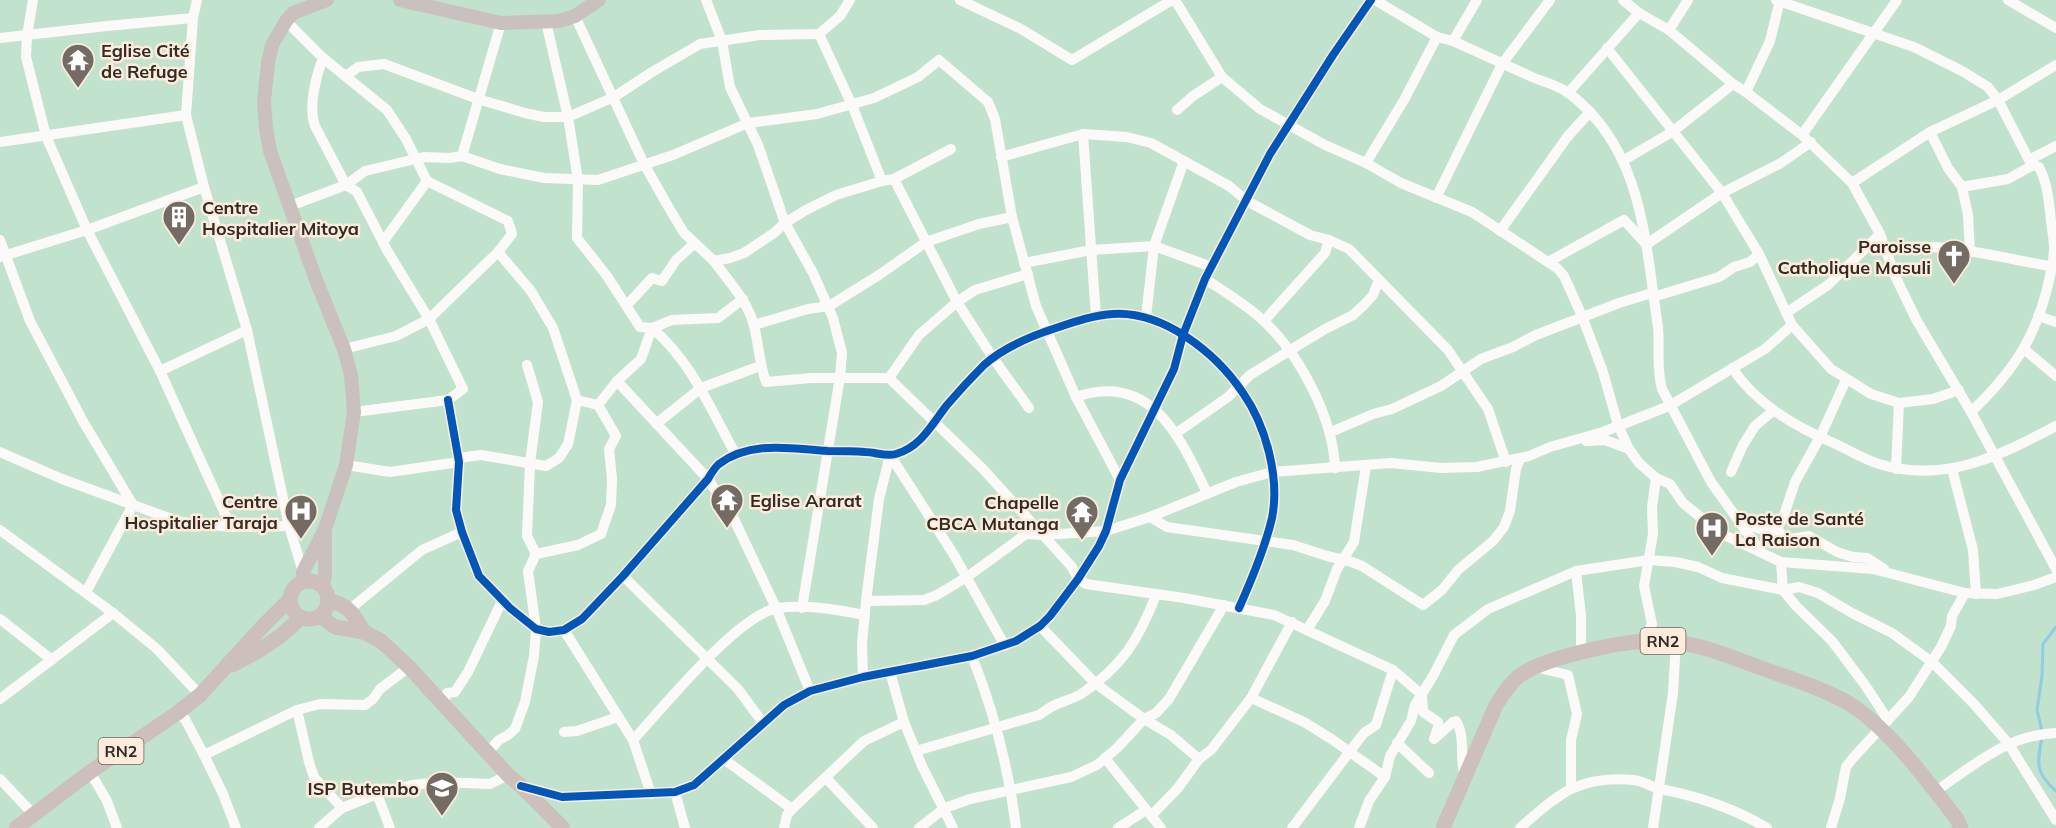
<svg xmlns="http://www.w3.org/2000/svg" width="2056" height="828" viewBox="0 0 2056 828" font-family="Mulish,sans-serif">
<style>
.green{fill:#c1e2cd}
.lines{fill:none;stroke-linecap:round;stroke-linejoin:round}
.stream{stroke:#92cae8;stroke-width:3}
.minor{stroke:#fcfaf9;stroke-width:10}
.major{stroke:#cac1be;stroke-width:14}
.highway{stroke:#ccbfbc;stroke-width:15}
.cycleway-casing{stroke:#feebdc;stroke-width:11}
.cycleway{stroke:#0057b8;stroke-width:8}
.labels{text-anchor:middle;dominant-baseline:central;stroke-width:5;stroke-linejoin:round;paint-order:stroke}
.shield{fill:#feebdc;stroke:#70655d;stroke-width:1.5}
.shield-label{font-size:16px;font-weight:bold;fill:#332c26}
.poi-label{font-size:18px;font-weight:bold;fill:#332c26;stroke:#feebdc;text-anchor:start}
</style>
<rect width="100%" height="100%" fill="#e9dfd6"/>
<rect class="green" x="0" y="0" width="2056" height="828"/>
<g class="lines">
<g class="stream">
<polyline points="2042,731 2037,710 2042,676 2043,644 2056,627"/>
<path d="M2042,737c-5,26 -7,36 14,54"/>
</g>
<g class="minor">
<polyline points="33,0 27,36 26,57 46,136 87,230 160,371 231,527"/>
<polyline points="197,0 193,18 186,115 204,187 247,330 289,526 303,572"/>
<polyline points="706,0 722,41 730,87 758,145 785,223 813,273 833,318 842,353 840,377 802,608"/>
<polyline points="960,0 1021,29 1072,60 1172,0"/>
<polyline points="1175,0 1222,77 1260,109 1325,145 1366,163 1401,183 1472,212 1557,268 1564,276 1582,316 1603,372 1618,425 1629,449 1639,463 1656,478 1670,484 1683,503 1720,533 1781,562 1873,569 1965,593 1997,594 2034,585 2056,577"/>
<path d="M1375,0l62,37 16,4c26,12 53,24 79,36 12,5 28,9 38,17 74,57 75,149 88,233 2,21 -2,41 4,62l49,93 50,70"/>
<polyline points="1623,0 1639,13 1669,30 1733,84 1746,92 1802,135 1852,183 1880,234 1895,276 1917,321 1971,412 2056,569"/>
<path d="M1776,0l138,47 48,24 26,16 10,13 31,60 4,5 6,2c9,17 10,36 12,54 1,9 3,18 3,27 0,14 -4,28 -7,41 -13,52 -37,86 -76,123"/>
<polyline points="2008,0 2056,28"/>
<polyline points="575,16 644,164 669,208 684,233 714,261 730,258 744,253 774,233 785,223 806,210 836,195 882,181 894,179 951,149"/>
<polyline points="286,21 323,58 387,110 406,139 427,181 508,221 512,234 498,252 429,319 396,336 344,349"/>
<polyline points="546,22 568,117 578,180 577,238 607,276 640,327 652,328 672,320 718,318 743,299"/>
<polyline points="1669,30 1688,0"/>
<polyline points="819,34 852,105 882,181"/>
<polyline points="0,38 107,26 193,18"/>
<polyline points="1453,41 1477,0"/>
<polyline points="1607,48 1722,193 1759,254 1792,325 1831,369 1871,394 1899,403 1933,399 1959,390"/>
<path d="M323,58c-7,18 -15,49 -8,68l31,59 11,7 31,60 41,67 34,70 -15,11 -94,12"/>
<polyline points="346,76 358,67 384,64 478,99 525,113 544,117 568,117 614,97 652,72 700,44 760,35 819,34 840,16 850,0"/>
<polyline points="1746,92 1770,41 1780,0"/>
<polyline points="1568,93 1639,13"/>
<polyline points="1177,110 1193,96 1222,77"/>
<polyline points="1930,132 1948,168 1962,187 1968,215 1970,252"/>
<polyline points="1083,134 1096,317"/>
<polyline points="1802,135 1897,0"/>
<polyline points="0,142 186,115"/>
<polyline points="462,156 501,23"/>
<polyline points="1001,157 1083,134 1127,137 1151,143 1229,186 1247,201 1310,235 1329,240 1349,249 1448,350 1488,409 1506,462"/>
<polyline points="1624,160 1672,132 1733,84"/>
<polyline points="2029,160 2056,146"/>
<polyline points="1366,163 1404,100 1437,37"/>
<polyline points="894,179 957,302 993,358 1029,408"/>
<polyline points="1852,183 1930,132 1998,100 2056,65"/>
<polyline points="1962,187 2008,179 2033,165"/>
<polyline points="1436,198 1502,64 1550,0"/>
<polyline points="290,206 346,185 365,171 424,157 450,158 462,156 500,169 544,178 598,180 673,155 748,123 817,114 874,98 918,77 939,60 988,102 995,119 1012,217 1036,306 1076,397 1120,480"/>
<polyline points="1500,231 1568,136 1590,112"/>
<polyline points="0,240 30,321 84,423 133,505 86,592"/>
<polyline points="383,242 427,181"/>
<polyline points="1647,244 1722,193 1781,163 1811,142"/>
<path d="M1888,252c41,-16 123,9 168,15"/>
<polyline points="0,257 87,230 204,187"/>
<path d="M714,261c15,21 34,40 40,65 5,19 5,37 12,56l45,-4h78l30,-43 38,-33 18,-12 53,-16"/>
<polyline points="1548,262 1624,220 1646,244"/>
<polyline points="1024,263 1091,250 1154,246 1212,267"/>
<path d="M1205,279c20,13 42,26 60,43 36,35 68,96 70,146"/>
<polyline points="1653,297 1719,277 1734,267 1750,262 1759,254"/>
<polyline points="627,305 652,278 662,281 676,260 694,244"/>
<polyline points="1786,313 1828,285 1880,234"/>
<polyline points="2038,316 2056,322"/>
<polyline points="1146,317 1154,246 1184,161"/>
<polyline points="1264,321 1325,253 1329,240"/>
<polyline points="754,325 808,309 829,306 879,275 926,242 979,224 1012,217"/>
<path d="M652,328c40,34 59,82 84,127"/>
<polyline points="2024,349 2056,376"/>
<polyline points="527,365 538,402 530,463 527,536 536,554"/>
<path d="M1732,368c24,35 59,56 97,73 17,7 33,18 50,23 66,20 120,-8 177,-38"/>
<polyline points="160,371 247,330"/>
<path d="M889,378l93,90 90,99 6,12 8,5 98,14 90,17 119,55 29,25 1,17 15,10v5l-4,12 19,-17 3,-1c10,15 3,38 9,55"/>
<polyline points="617,381 708,479 734,519 776,608 810,691"/>
<path d="M1076,397c75,-26 104,40 131,96"/>
<path d="M448,400l11,62 -3,48 6,22 17,44 31,32 26,21 13,3 15,-2 18,-11 41,-43 85,-97c3,-5 6,-11 11,-15 32,-24 73,-15 109,-13 12,0 24,0 37,1 10,0 21,5 31,2 25,-7 36,-30 51,-49 12,-14 24,-27 37,-40 20,-18 47,-29 72,-37 18,-6 38,-13 57,-14 51,-3 103,39 130,79 23,33 37,85 29,125 -7,30 -20,61 -33,90"/>
<polyline points="598,405 617,381 641,359 652,328"/>
<polyline points="656,424 701,388 760,366"/>
<polyline points="1331,432 1373,414 1392,409 1441,386 1481,359 1513,347 1536,335 1619,303 1652,293"/>
<polyline points="1175,434 1228,397 1250,375 1325,329 1353,315 1364,305 1373,295 1379,280"/>
<polyline points="1586,441 1605,440 1629,449"/>
<polyline points="0,452 62,479 180,522 231,527 289,526"/>
<polyline points="890,455 954,555 1005,646"/>
<polyline points="458,458 481,455 546,466 559,458 568,444 571,430 577,400 553,328 531,291 498,252"/>
<polyline points="346,465 390,472 459,462"/>
<polyline points="1896,469 1899,403"/>
<polyline points="1952,469 1973,550 1976,594"/>
<polyline points="1731,472 1743,445 1755,426 1773,411"/>
<polyline points="1150,517 1167,527 1293,545 1327,556 1349,561 1362,566 1423,605 1442,590 1458,570 1493,541 1504,527 1510,511 1516,469 1520,459"/>
<path d="M1741,524c11,0 20,7 31,8l5,-3 7,-14 11,-33 25,-45 26,-57"/>
<polyline points="1777,529 1785,538 1790,539 1809,536 1837,552 1853,557 1867,558 1884,569"/>
<polyline points="0,530 113,613 157,649 200,695"/>
<polyline points="536,554 578,545 601,534 611,505 612,479 609,449 616,436 598,405 577,400"/>
<polyline points="1781,562 1783,590 1796,606 1832,641 1865,685 1888,720"/>
<polyline points="1576,571 1581,616 1581,652"/>
<polyline points="623,576 738,689 763,723"/>
<polyline points="866,601 924,600 937,595 967,577 1026,534 1044,535 1106,531 1150,517 1236,482 1272,472 1391,463 1441,468 1477,467 1529,456 1550,447 1603,432 1669,406 1765,349 1792,325"/>
<polyline points="350,609 422,550 462,532"/>
<polyline points="0,619 52,660"/>
<polyline points="1040,626 1095,683 1144,719 1171,735 1199,759"/>
<polyline points="564,630 633,740 651,794"/>
<polyline points="1307,630 1325,601 1337,569 1354,542 1366,466"/>
<polyline points="1644,642 1652,624 1644,586 1653,534 1652,507 1656,478"/>
<path d="M972,656c22,56 37,113 44,172"/>
<polyline points="1535,667 1568,675 1577,714 1571,740 1571,789"/>
<polyline points="890,672 904,722 922,766 953,828"/>
<polyline points="863,677 862,644 866,601 879,499 890,455"/>
<polyline points="1251,698 1304,722 1333,740 1385,777"/>
<polyline points="0,699 113,613"/>
<polyline points="442,706 447,693 455,692 468,672 502,601"/>
<polyline points="297,710 309,762 314,777 342,808"/>
<polyline points="176,714 185,719 204,755 223,794 236,828"/>
<polyline points="564,732 577,731 618,717"/>
<path d="M633,740c29,-31 105,-126 145,-132 28,-4 60,2 87,7"/>
<polyline points="1397,743 1429,773"/>
<path d="M916,751l123,-36c5,-3 11,-8 16,-10 9,-4 17,-6 26,-11 41,-27 58,-55 75,-99"/>
<polyline points="487,753 499,740 508,735 515,729 525,702 534,656 536,629 528,571 536,554"/>
<polyline points="204,755 297,710 320,704 365,705 373,699 380,689 409,667"/>
<polyline points="1105,758 1161,828"/>
<polyline points="725,760 792,809"/>
<polyline points="90,772 107,801 117,828"/>
<polyline points="826,778 873,828"/>
<polyline points="0,779 33,814"/>
<polyline points="521,786 562,797 675,792 694,785 784,705 810,691 863,677 972,656 1016,641 1040,626 1050,616 1078,579 1099,546 1106,531 1120,480 1174,369 1183,335 1205,279 1270,154 1333,55 1371,0"/>
<path d="M1936,791c38,-26 71,-56 120,-58"/>
<polyline points="675,792 685,828"/>
<polyline points="377,794 390,828"/>
<polyline points="1151,816 1178,788 1199,759 1211,750 1251,698 1292,622"/>
<polyline points="319,828 342,808 377,794 412,785 440,782 490,784 508,775"/>
<polyline points="784,828 787,815 792,809 864,741 904,722"/>
<polyline points="919,828 945,808 970,799 1071,777 1097,765 1117,748 1144,719 1156,713 1169,699 1224,605"/>
<polyline points="1118,828 1146,810"/>
<polyline points="1292,828 1357,742 1364,733 1376,725 1393,670"/>
<polyline points="1359,828 1369,801 1385,777 1390,756 1411,721 1415,705 1433,676 1454,635 1488,609 1576,571 1649,560 1675,562 1698,567 1722,578 1783,590 1799,587 1818,593 1852,613 1892,633 1932,662 1974,704 2008,743 2056,820"/>
<path d="M1520,828c16,-14 32,-29 51,-39 19,-9 43,-11 63,-9 10,1 17,7 26,9 37,7 75,20 107,39"/>
<polyline points="1653,828 1673,693 1676,642"/>
<polyline points="1831,828 1840,798 1846,767 1853,758 1909,697 1941,647 1951,626 1952,616 1965,593"/>
</g>
<g class="major">
<polyline points="400,0 501,23 559,21 575,16 599,0"/>
<polyline points="304,581 303,572 325,529 346,465 354,412 351,375 344,349 316,280 270,151 266,128 264,101 268,63 272,45 286,21 293,13 327,0"/>
<polyline points="323,586 325,577 325,534"/>
</g>
<g class="highway">
<circle cx="309" cy="600" r="19"/>
<path d="M328,601c20,2 27,15 36,31"/>
<polyline points="320,616 335,627 364,632 381,641 409,667 508,775 521,786 563,828"/>
<path d="M232,665c26,-13 48,-26 68,-47"/>
<polyline points="16,828 90,772 176,714 200,695 263,626 289,600"/>
<path d="M1443,828l53,-123c7,-11 13,-21 23,-29 27,-20 115,-38 149,-35 34,3 65,17 96,28 30,11 65,21 92,39 40,29 71,73 101,111l4,9"/>
</g>
<g class="cycleway-casing">
<g id="cycleway">
<path d="M448,400l11,62 -3,48 6,22 17,44 31,32 26,21 13,3 15,-2 18,-11 41,-43 85,-97c3,-5 6,-11 11,-15 32,-24 73,-15 109,-13 12,0 24,0 37,1 10,0 21,5 31,2 25,-7 36,-30 51,-49 12,-14 24,-27 37,-40 20,-18 47,-29 72,-37 18,-6 38,-13 57,-14 51,-3 103,39 130,79 23,33 37,85 29,125 -7,30 -20,61 -33,90"/>
<polyline points="521,786 562,797 675,792 694,785 784,705 810,691 863,677 972,656 1016,641 1040,626 1050,616 1078,579 1099,546 1106,531 1120,480 1174,369 1183,335 1205,279 1270,154 1333,55 1371,0"/>
</g>
</g>
<use href="#cycleway" class="cycleway"/>
</g>
<defs>
<g id="temple-pin" transform="scale(1.725)"><path d="M0 17L-7.5 6A9.5 9.5 0 1 1 7.5 6Z" fill="#736b64" stroke="#feebdc"/><path d="M0-6L5-2H3V0L6.5 2.5H4V6H1.5V3h-3V6H-4V2.5H-6.5L-3 0V-2H-5Z" fill="#fff"/></g>
<g id="building-pin" transform="scale(1.725)"><path d="M0 17L-7.5 6A9.5 9.5 0 1 1 7.5 6Z" fill="#736b64" stroke="#feebdc"/><path d="M-4-6H4V6H1V3H-1V6H-4ZM-2.5-4.3h1.7v1.8h-1.7ZM.8-4.3h1.7v1.8H.8ZM-2.5-1h1.7V.8h-1.7ZM.8-1h1.7V.8H.8Z" fill="#fff"/></g>
<g id="church-pin" transform="scale(1.725)"><path d="M0 17L-7.5 6A9.5 9.5 0 1 1 7.5 6Z" fill="#736b64" stroke="#feebdc"/><path d="M-1.2-6h2.4v3.5h3.3v2.4h-3.3V6h-2.4V-.1h-3.3v-2.4h3.3Z" fill="#fff"/></g>
<g id="hospital-pin" transform="scale(1.725)"><path d="M0 17L-7.5 6A9.5 9.5 0 1 1 7.5 6Z" fill="#736b64" stroke="#feebdc"/><path d="M-5-5h3v3.5h4V-5h3V5h-3V1.5h-4V5h-3Z" fill="#fff"/></g>
<g id="university-pin" transform="scale(1.725)"><path d="M0 17L-7.5 6A9.5 9.5 0 1 1 7.5 6Z" fill="#736b64" stroke="#feebdc"/><path d="M0-5L7-2L0 1L-7-2ZM-4 1L0 2.5L4 1V4Q0 6-4 4Z" fill="#fff"/></g>
</defs>
<g fill-rule="evenodd">
<use href="#temple-pin" x="78" y="60"/>
<use href="#building-pin" x="179" y="217"/>
<use href="#church-pin" x="1954" y="256"/>
<use href="#temple-pin" x="727" y="500"/>
<use href="#hospital-pin" x="301" y="511"/>
<use href="#temple-pin" x="1082" y="512"/>
<use href="#hospital-pin" x="1712" y="528"/>
<use href="#university-pin" x="442" y="788"/>
</g>
<g class="labels">
<g class="shield">
<rect x="1640.5" y="628" width="45" height="26" rx="4.5"/>
<rect x="98.5" y="738" width="45" height="26" rx="4.5"/>
</g>
<g class="shield-label">
<text x="1663" y="641">RN2</text>
<text x="121" y="751">RN2</text>
</g>
<g class="poi-label">
<text x="101" y="50">Eglise Cité<tspan x="101" dy="21">de Refuge</tspan></text>
<text x="202" y="207">Centre<tspan x="202" dy="21">Hospitalier Mitoya</tspan></text>
<text x="1931" y="246" text-anchor="end">Paroisse<tspan x="1931" dy="21">Catholique Masuli</tspan></text>
<text x="750" y="500">Eglise Ararat</text>
<text x="278" y="501" text-anchor="end">Centre<tspan x="278" dy="21">Hospitalier Taraja</tspan></text>
<text x="1059" y="502" text-anchor="end">Chapelle<tspan x="1059" dy="21">CBCA Mutanga</tspan></text>
<text x="1735" y="518">Poste de Santé<tspan x="1735" dy="21">La Raison</tspan></text>
<text x="419" y="788" text-anchor="end">ISP Butembo</text>
</g>
</g>
</svg>
